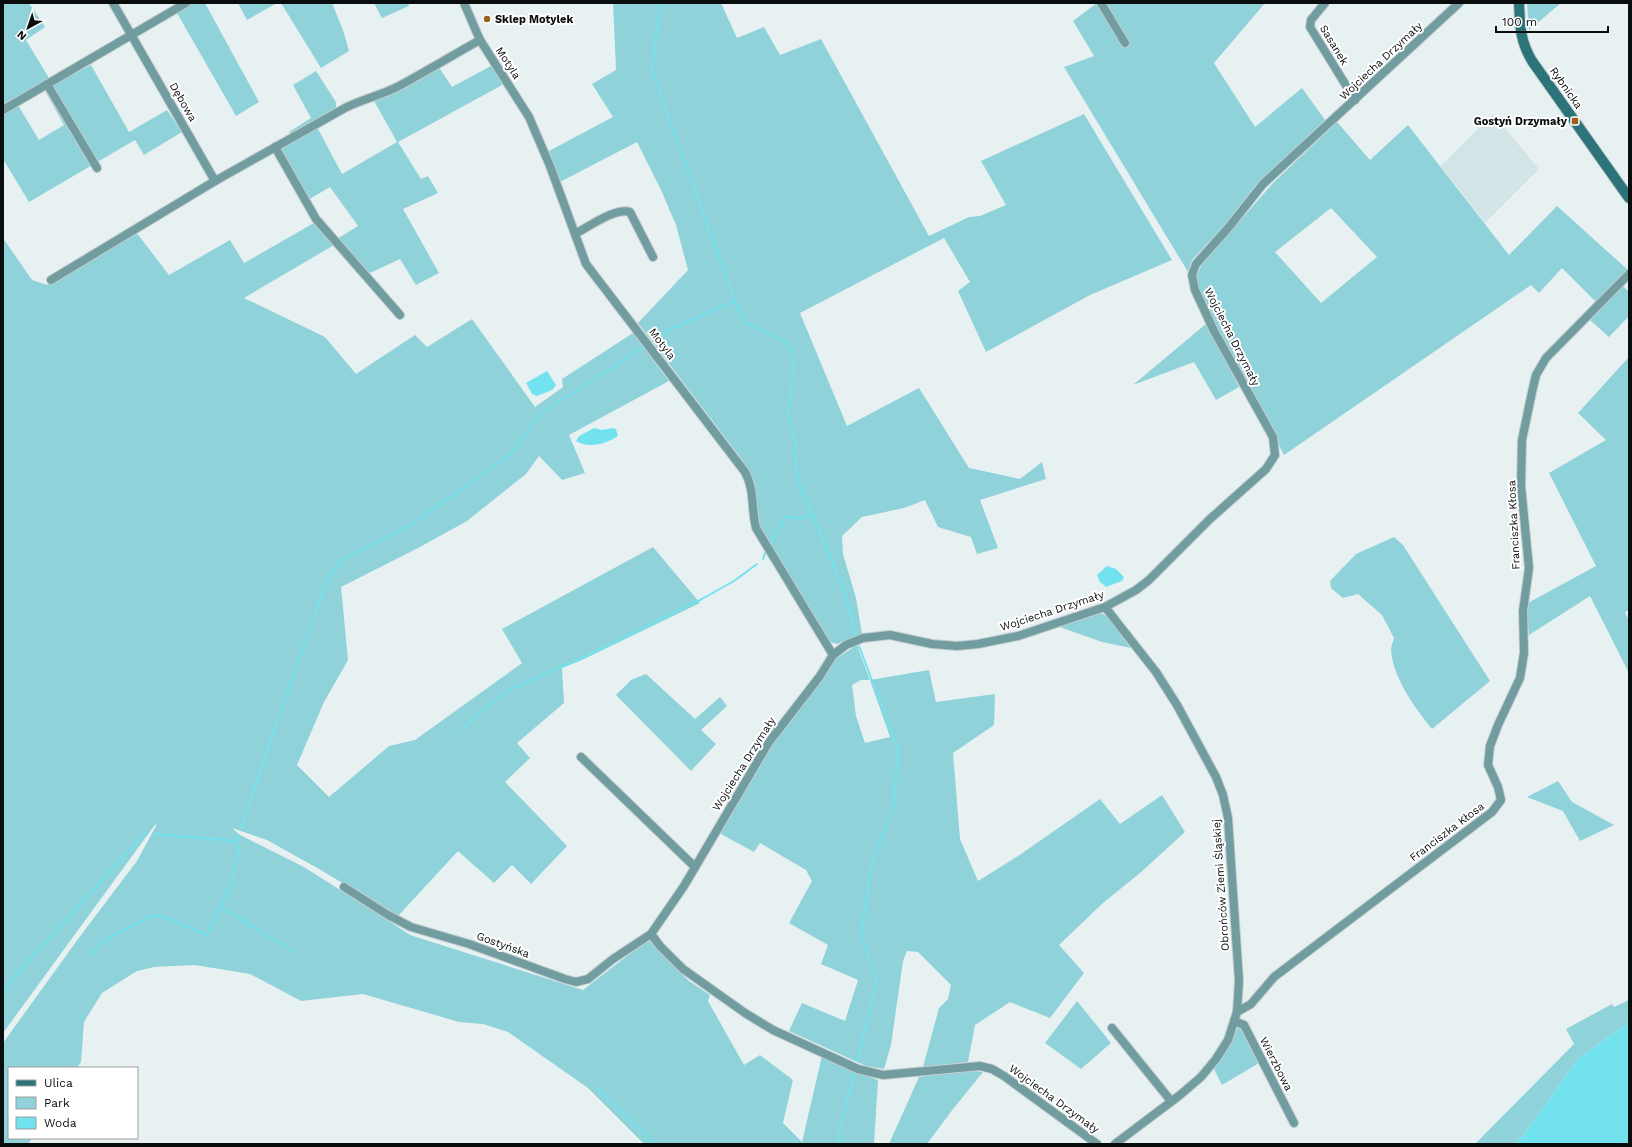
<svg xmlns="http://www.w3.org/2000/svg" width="1632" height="1147" viewBox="0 0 1632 1147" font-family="'Work Sans',sans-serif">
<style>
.built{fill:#d2e4e6}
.green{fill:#90d2d9;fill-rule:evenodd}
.water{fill:#72e3ee}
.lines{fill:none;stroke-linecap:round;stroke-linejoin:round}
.stream{stroke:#72e3ee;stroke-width:2}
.street-casing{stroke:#c4cdcd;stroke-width:10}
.secondary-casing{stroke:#c4cdcd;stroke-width:12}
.street{stroke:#719ca0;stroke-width:8}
.secondary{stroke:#2c747a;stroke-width:10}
.poi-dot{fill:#9a5f1f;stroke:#fff;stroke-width:1.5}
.labels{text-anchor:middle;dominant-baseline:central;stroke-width:4;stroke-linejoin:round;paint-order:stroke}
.poi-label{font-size:11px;font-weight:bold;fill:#0a0d0d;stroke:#fff;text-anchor:start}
.street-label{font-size:11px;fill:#0a0d0d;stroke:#fff}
</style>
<rect width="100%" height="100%" fill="#e8f1f2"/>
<polygon class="built" points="1493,114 1539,169 1485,223 1441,166"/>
<g class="green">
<polygon points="3,3 29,3 45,27 26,40 49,78 3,106"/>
<polygon points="193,3 205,3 259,102 236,116 177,13"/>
<polygon points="238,3 277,3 247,20"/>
<polygon points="281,3 332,3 343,30 349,51 321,68"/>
<polygon points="374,3 408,3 409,6 382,18"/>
<polygon points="613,3 721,3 737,38 764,27 780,55 821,39 929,236 969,217 980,216 1006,205 981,161 1084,114 1172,260 1090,295 986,352 958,291 970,282 944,238 800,313 847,426 919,388 969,468 1020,479 1042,462 1046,479 980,500 998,548 977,554 971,537 938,527 925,500 904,508 862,517 842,536 843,554 856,598 862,634 837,644 827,641 763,533 756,515 753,480 743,461 638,323 688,270 676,225 661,190 637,142 560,182 549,151 613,117 592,84 616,70"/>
<polygon points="1097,3 1265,3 1214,63 1255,127 1302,88 1325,120 1255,186 1224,226 1192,260 1188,272 1064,67 1094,56 1073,21"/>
<polygon points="1527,3 1561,3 1529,30"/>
<polygon points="91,65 129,132 167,110 182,132 144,155 135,140 29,202 3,159 3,114 18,105 39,140 64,125 44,89"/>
<polygon points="438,66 452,87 491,66 504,84 398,142 421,179 428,176 438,193 403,209 439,273 416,285 400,259 370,273 337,239 358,226 330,187 308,200 282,152 282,146 317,127 342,174 397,142 373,99"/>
<polygon points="316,71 336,102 336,109 292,134 289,132 311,118 293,85"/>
<path d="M1337,122l33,38 38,-35 101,130 48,-49 71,64 -11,10 12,12v24l-20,21 -19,-17 10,-14 -38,-38 -23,25 -8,-8 -247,170 -67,-128 -19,-41 -1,-11 5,-11 71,-81zM1331,208l46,49 -56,46 -46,-51z"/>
<polygon points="314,223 334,245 244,298 325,337 356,374 415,335 427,347 472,319 535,407 563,387 562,379 633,333 669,381 569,435 585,473 562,480 539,456 526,474 467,521 420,547 341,587 348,660 324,702 297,765 329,797 389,746 415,740 522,663 502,629 653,547 700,603 582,660 562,668 564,703 517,743 530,758 505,782 567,846 531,884 512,865 494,883 458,851 398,916 319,869 267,840 232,828 240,835 304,867 383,917 410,935 583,990 649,939 667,959 689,981 710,995 708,1001 744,1065 760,1055 793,1080 783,1123 802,1142 822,1056 878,1080 874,1144 644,1144 588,1088 508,1032 483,1024 459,1022 363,994 301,1001 250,974 195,965 154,967 137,971 102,993 84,1022 81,1062 77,1068 9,1068 9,1138 32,1138 28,1144 3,1144 3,1043 78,939 137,861 157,824 154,826 3,1033 3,238 32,280 47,285 136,232 169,275 230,240 244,263"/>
<polygon points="1207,323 1239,387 1216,400 1194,362 1133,385"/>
<polygon points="1629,357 1629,610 1625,612 1629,621 1629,673 1590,596 1529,635 1526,604 1596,566 1549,473 1606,440 1578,413"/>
<path d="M1394,537l9,8 87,136 -58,48c-17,-21 -39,-51 -41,-79 0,-4 2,-8 3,-12l-12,-23 -24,-21 -15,4 -12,-10 -1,-7 26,-27z"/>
<polygon points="1099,612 1108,617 1131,648 1102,642 1057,626"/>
<path d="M857,645l13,35 59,-10 7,32 59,-8 -1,31 -41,28 7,86 18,42 43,-27 79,-55 20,25 42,-29 23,37 -45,41 -37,30 -44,42 25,28 -34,45 -40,-16 -35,23 -7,37 -45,5 16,-59 9,-9 3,-14 -33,-33 -11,-1 -4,10 -12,84 -7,24 -18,-3 -77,-35 13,-28 43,18 13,-41 -37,-16 7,-19 -39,-22 23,-42 -6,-11 -46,-27 -6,9 -35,-19 58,-96 57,-77zM861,680h9l20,57 -25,6 -9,-27 -4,-31z"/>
<polygon points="646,674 695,719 720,697 727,706 701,730 716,744 691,771 616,695 631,680"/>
<polygon points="1558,781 1572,802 1614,825 1580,841 1563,811 1527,797"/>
<polygon points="1629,1000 1629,1022 1578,1059 1522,1137 1514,1144 1475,1144 1574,1044 1566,1029 1612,1004 1614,1007"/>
<polygon points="1077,1001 1111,1043 1081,1069 1045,1043"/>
<polygon points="1239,1026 1243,1029 1259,1063 1222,1085 1214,1069"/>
<polygon points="966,1070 983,1072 953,1109 927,1144 889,1144 919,1077"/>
</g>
<g class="water">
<polygon points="547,371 556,385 552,390 537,396 532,394 526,383"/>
<path d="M594,428l8,2 11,-2 3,1 2,7c-11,8 -30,13 -42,5l3,-5z"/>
<polygon points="1107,566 1116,569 1124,577 1122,581 1106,587 1100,582 1097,575"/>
<polygon points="1629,1022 1629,1144 1514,1144 1522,1137 1578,1059"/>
</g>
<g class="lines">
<g class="stream">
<polyline points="660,3 652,71 735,301 742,316 747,323 784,341 790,348 794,362 788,416 796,445 794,451 799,483 844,590 855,634"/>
<polyline points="654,340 671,329 735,301"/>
<polyline points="771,543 786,516 800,519 813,515"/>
<polyline points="763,559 765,553"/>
<polyline points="462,729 496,699 509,690 589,655 702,599 734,581 757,564"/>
<polyline points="241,827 320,599 329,578 340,561 409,526 510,455 542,412 581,388 643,347"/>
<polyline points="153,834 236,841 239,835"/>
<polyline points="220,906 292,951"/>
<polyline points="91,956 101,943 150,916 164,917 207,935 231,884 239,851 236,841"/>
<polyline points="3,994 14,977 145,833"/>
<polyline points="857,1061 877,980 861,935 871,867 894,804 898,749 859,646"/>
<polyline points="598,1089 655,1144"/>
<polyline points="838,1144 839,1132 854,1073"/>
</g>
<g class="street-casing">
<g id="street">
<polyline points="113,3 215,181"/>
<path d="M464,3l16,37 49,77 21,49 36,98 159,208c10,18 6,37 11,56l77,127"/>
<polyline points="1101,3 1125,43"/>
<polyline points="1325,3 1311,20 1310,27 1355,100"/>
<polyline points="47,84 97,168"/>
<polyline points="3,110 186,3"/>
<polyline points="275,147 316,219 400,315"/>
<path d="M575,234c13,-7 41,-27 55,-22l23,45"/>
<path d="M51,280l164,-99 130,-73c18,-9 37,-13 54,-22 28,-15 54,-31 81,-46"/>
<polyline points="1105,607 1156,672 1177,705 1216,777 1223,795 1228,818 1239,981 1237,1012 1228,1040 1216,1059 1201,1077 1180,1095 1115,1144"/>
<polyline points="581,757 695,867"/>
<polyline points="344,887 388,915 411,927 469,944 565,979 576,982 588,979 613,959 651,934 684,886 769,742 820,676 833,655 846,645 863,638 890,635 932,644 957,646 978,644 1018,636 1105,607 1136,590 1149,580 1210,519 1266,469 1275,455 1273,437 1214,331 1195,290 1192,275 1196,264 1229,227 1263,184 1459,3"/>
<polyline points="651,934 660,946 683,969 745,1013 773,1030 858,1069 883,1075 980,1066 992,1069 1004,1076 1097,1144"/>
<polyline points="1237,1012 1251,1004 1274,977 1492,812 1501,800 1498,787 1488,765 1490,746 1498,725 1520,678 1524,653 1523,611 1529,568 1521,486 1522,440 1532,392 1536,375 1546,358 1629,274"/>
<polyline points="1234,1021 1244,1025 1294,1123"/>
<polyline points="1112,1028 1171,1101"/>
</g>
</g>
<g class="secondary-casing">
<path id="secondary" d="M1519,3c1,23 1,38 13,58l97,137"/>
</g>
<use href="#street" class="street"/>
<use href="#secondary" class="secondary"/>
</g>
<g class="poi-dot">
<circle cx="487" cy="19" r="4"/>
<rect x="1571" y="117" width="8" height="8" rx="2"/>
</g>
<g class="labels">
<g class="poi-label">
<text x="495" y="19">Sklep Motylek</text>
<text x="1567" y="121" text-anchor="end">Gostyń Drzymały</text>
</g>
<g class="street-label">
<text transform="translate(1334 45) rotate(59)">Sasanek</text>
<text transform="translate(1381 61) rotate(-43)">Wojciecha Drzymały</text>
<text transform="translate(508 63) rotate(57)">Motyla</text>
<text transform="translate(1566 88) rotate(55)">Rybnicka</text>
<text transform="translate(183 102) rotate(60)">Dębowa</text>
<text transform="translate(1232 337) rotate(63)">Wojciecha Drzymały</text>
<text transform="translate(662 344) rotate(53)">Motyla</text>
<text transform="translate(1514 525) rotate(-93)">Franciszka Kłosa</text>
<text transform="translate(1052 611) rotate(-18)">Wojciecha Drzymały</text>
<text transform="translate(744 764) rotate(-58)">Wojciecha Drzymały</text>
<text transform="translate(1447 832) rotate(-37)">Franciszka Kłosa</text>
<text transform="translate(1221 885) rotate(-94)">Obrońców Ziemi Śląskiej</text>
<text transform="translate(503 945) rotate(20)">Gostyńska</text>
<text transform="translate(1276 1064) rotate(63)">Wierzbowa</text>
<text transform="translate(1054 1099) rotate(36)">Wojciecha Drzymały</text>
</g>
</g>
<rect width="1632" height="1147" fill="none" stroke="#0a0d0d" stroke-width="8"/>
<rect x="8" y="1067" width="130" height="72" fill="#ffffff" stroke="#9d9e9e"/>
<rect x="16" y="1080" width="20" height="6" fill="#2c747a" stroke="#9d9e9e"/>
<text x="44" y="1087" font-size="12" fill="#0a0d0d">Ulica</text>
<rect x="16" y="1097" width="20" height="12" fill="#90d2d9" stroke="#9d9e9e"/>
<text x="44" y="1107" font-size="12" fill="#0a0d0d">Park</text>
<rect x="16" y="1117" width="20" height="12" fill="#72e3ee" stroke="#9d9e9e"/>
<text x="44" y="1127" font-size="12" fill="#0a0d0d">Woda</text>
<g transform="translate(28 28) rotate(220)" stroke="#ffffff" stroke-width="3" paint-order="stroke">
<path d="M0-3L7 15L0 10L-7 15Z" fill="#0a0d0d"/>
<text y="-6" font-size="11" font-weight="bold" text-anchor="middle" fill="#0a0d0d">N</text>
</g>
<path d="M1496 26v6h112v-6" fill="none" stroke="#0a0d0d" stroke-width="2"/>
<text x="1502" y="26" font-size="12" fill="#0a0d0d" stroke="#ffffff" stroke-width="3" paint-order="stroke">100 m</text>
</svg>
